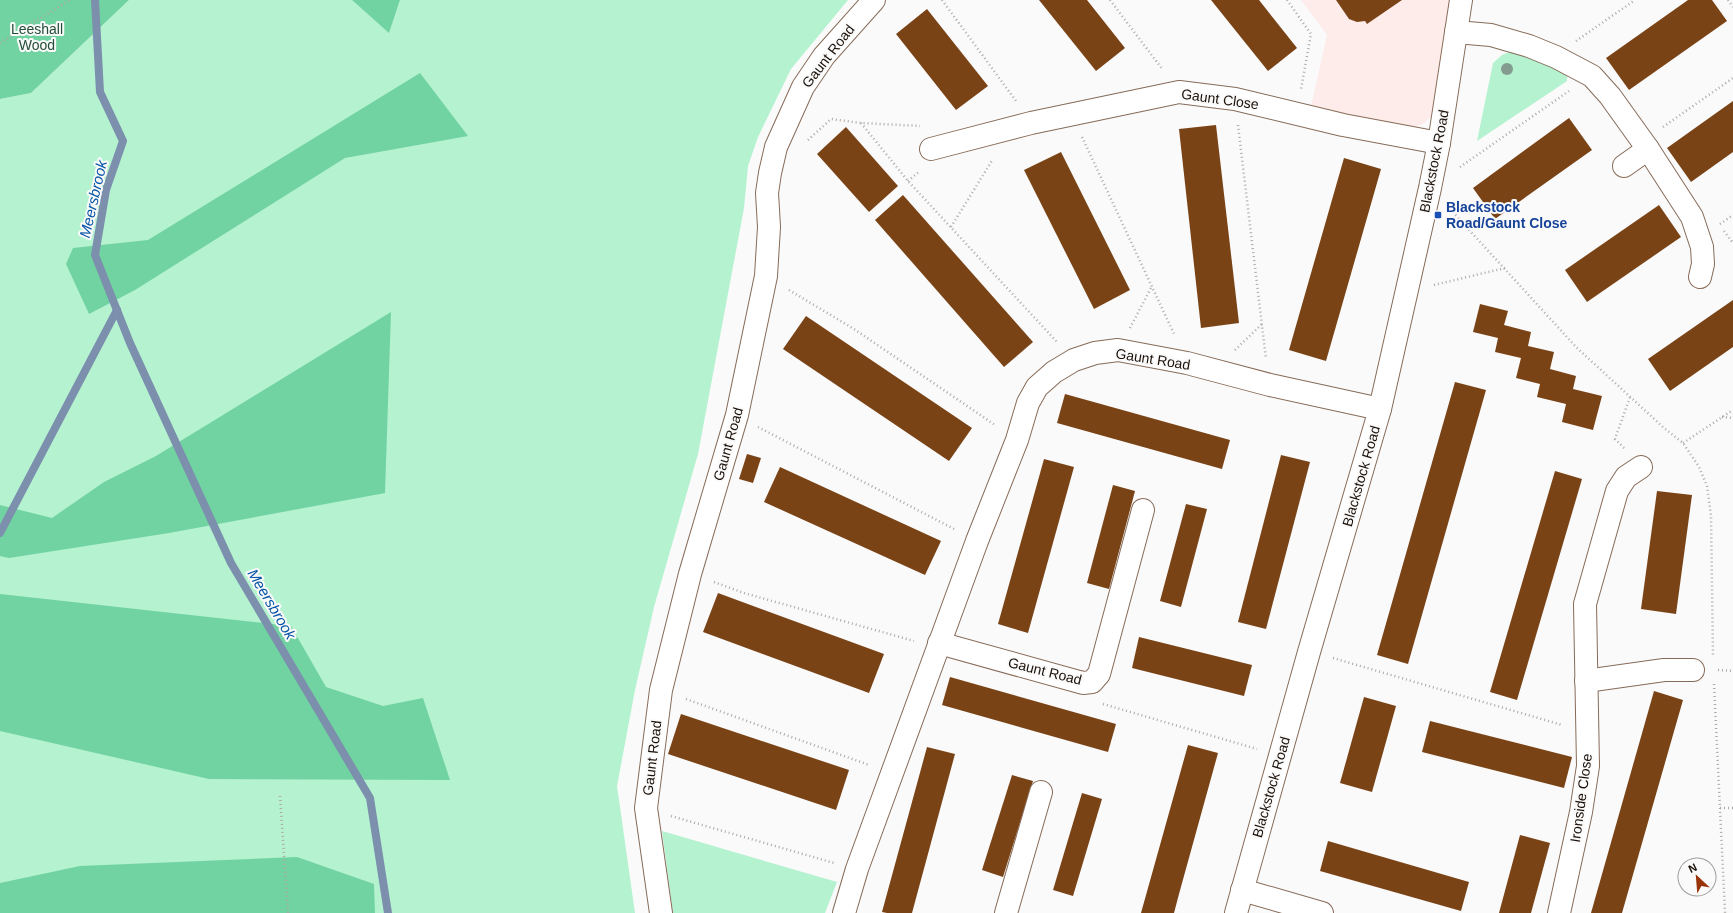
<svg xmlns="http://www.w3.org/2000/svg" width="1733" height="913" viewBox="0 0 1733 913" font-family="Arial,sans-serif">
<style>
.commercial{fill:#fdecea}
.green{fill:#b4f2d0}
.forest{fill:#71d3a1}
.lines{fill:none;stroke-linecap:round;stroke-linejoin:round}
.stream{stroke:#7c8fac;stroke-width:8}
.building{fill:#7a4316}
.minor-casing{stroke:#876b58;stroke-width:24}
.path{stroke:#ada9a6;stroke-width:2.5;stroke-dasharray:1 3;stroke-linecap:butt}
.minor{stroke:#fff;stroke-width:22}
.tree{fill:#849b8f}
.transit-dot{fill:#1a4fb4;stroke:#fafafa;stroke-width:1.5}
.labels{text-anchor:middle;dominant-baseline:central;stroke-width:4;stroke-linejoin:round;paint-order:stroke}
.park-label{font-size:14px;fill:#234d38;stroke:#fafafa}
.street-label{font-size:14px;fill:#1c110a;stroke:#fafafa}
.transit-label{font-size:14px;font-weight:bold;fill:#164399;stroke:#fafafa;text-anchor:start}
.water-label{font-size:15px;font-style:italic;fill:#0755a7;stroke:#fafafa}
</style>
<rect width="100%" height="100%" fill="#fafafa"/>
<polygon class="commercial" points="1301,0 1454,0 1435,113 1423,124 1403,132 1310,111 1327,35"/>
<g class="green">
<polygon points="129,0 352,0 389,32 400,0 848,0 791,69 758,137 748,166 744,208 698,454 654,607 635,690 617,786 635,913 0,913 0,99 31,93"/>
<polygon points="1512,51 1560,69 1567,74 1567,81 1477,141 1493,63 1502,55"/>
<polygon points="662,831 837,882 825,913 673,913"/>
</g>
<g class="forest">
<polygon points="0,0 129,0 31,93 0,99"/>
<polygon points="352,0 400,0 389,33"/>
<polygon points="420,73 468,136 345,158 135,290 89,314 66,264 73,248 148,240"/>
<polygon points="391,312 385,493 169,533 9,558 0,556 0,505 52,518 104,482 156,456"/>
<polygon points="0,594 291,626 326,687 383,706 423,698 450,780 209,779 0,731"/>
<polygon points="297,857 374,884 375,913 0,913 0,883 80,866"/>
</g>
<g class="lines">
<g class="stream">
<polyline points="95,0 100,92 123,141 106,190 95,255 130,343 231,563 370,798 388,913"/>
<polyline points="0,533 117,310"/>
</g>
</g>
<g class="building">
<polygon points="1039,0 1087,0 1125,48 1096,71"/>
<polygon points="1211,0 1259,0 1297,48 1268,71"/>
<polygon points="1336,0 1402,0 1367,24 1365,21 1357,22 1349,19"/>
<polygon points="1688,0 1712,0 1727,21 1629,90 1606,58"/>
<polygon points="927,9 988,86 956,110 896,34"/>
<polygon points="1733,101 1733,152 1691,182 1667,148"/>
<polygon points="1569,118 1592,150 1495,219 1473,188"/>
<polygon points="1216,125 1239,323 1201,328 1179,129"/>
<polygon points="846,127 898,186 869,212 817,154"/>
<polygon points="1061,152 1130,290 1094,309 1024,170"/>
<polygon points="1344,158 1381,169 1326,361 1289,350"/>
<polygon points="903,195 1033,342 1004,367 875,220"/>
<polygon points="1659,205 1681,237 1587,302 1565,270"/>
<polygon points="1733,300 1733,347 1670,391 1648,359"/>
<polygon points="1480,304 1508,311 1504,325 1531,332 1528,346 1554,352 1550,369 1576,376 1573,389 1602,396 1593,430 1562,422 1566,404 1537,397 1540,384 1516,378 1521,358 1495,352 1498,338 1473,332"/>
<polygon points="806,316 972,428 949,461 783,349"/>
<polygon points="1455,382 1486,390 1408,664 1377,655"/>
<polygon points="1065,394 1230,440 1222,469 1057,423"/>
<polygon points="747,454 761,458 753,483 739,479"/>
<polygon points="1281,455 1310,462 1266,629 1238,622"/>
<polygon points="1044,459 1074,467 1028,633 998,624"/>
<polygon points="780,467 941,541 925,575 764,502"/>
<polygon points="1555,471 1582,479 1517,700 1490,692"/>
<polygon points="1113,485 1135,491 1109,589 1087,583"/>
<polygon points="1657,491 1692,495 1676,614 1641,609"/>
<polygon points="1186,504 1207,509 1181,607 1160,601"/>
<polygon points="718,593 884,654 869,693 703,632"/>
<polygon points="1139,637 1252,665 1244,696 1132,668"/>
<polygon points="950,677 1116,724 1108,752 942,705"/>
<polygon points="1654,691 1683,700 1622,913 1591,913"/>
<polygon points="1364,697 1396,706 1372,792 1340,783"/>
<polygon points="681,714 849,770 836,810 668,754"/>
<polygon points="1430,721 1572,757 1564,788 1422,752"/>
<polygon points="1188,745 1218,753 1179,894 1174,913 1141,913"/>
<polygon points="927,747 955,754 912,913 887,913 882,912"/>
<polygon points="1012,775 1033,781 1003,877 982,870"/>
<polygon points="1082,793 1102,799 1073,896 1053,890"/>
<polygon points="1520,835 1550,843 1531,913 1499,913"/>
<polygon points="1328,841 1469,882 1461,911 1320,871"/>
</g>
<g class="lines">
<g class="minor-casing">
<g id="minor">
<polyline points="1456,32 1491,35 1529,46 1556,57 1592,76 1610,96 1648,149 1692,217 1702,247 1703,264 1700,277"/>
<polyline points="931,149 1031,123 1179,92 1235,99 1343,125 1439,143"/>
<polyline points="1624,166 1648,149"/>
<polyline points="939,643 1083,683 1092,682 1099,674 1143,510"/>
<polyline points="1586,681 1664,670 1693,670"/>
<polyline points="1242,890 1322,913"/>
<polyline points="661,913 646,808 661,690 690,574 737,415 766,276 769,227 767,193 770,173 776,147 803,87 824,56 874,0"/>
<polyline points="844,913 857,869 977,541 1017,440 1028,403 1037,387 1054,372 1074,360 1095,353 1118,350 1187,363 1270,385 1380,409"/>
<polyline points="1006,913 1041,792"/>
<polyline points="1236,913 1309,652 1380,409 1430,188 1439,143 1461,0"/>
<polyline points="1559,913 1581,812 1588,766 1585,604 1617,491 1626,477 1641,467"/>
</g>
</g>
<g class="path">
<polyline points="942,0 1016,101"/>
<polyline points="1110,0 1163,70"/>
<polyline points="1287,0 1311,34 1301,89"/>
<polyline points="1728,0 1733,7"/>
<polyline points="1576,41 1635,0"/>
<polyline points="0,43 70,0"/>
<polyline points="861,123 908,181 1057,342"/>
<polyline points="1238,125 1266,359"/>
<polyline points="1663,127 1733,78"/>
<polyline points="1082,137 1175,336"/>
<polyline points="808,140 831,119 861,123 920,126"/>
<polyline points="1460,167 1569,91"/>
<polyline points="908,181 920,171"/>
<polyline points="1450,209 1576,347 1664,428 1683,443 1699,467 1707,486 1711,516 1713,655"/>
<polyline points="1720,224 1733,215"/>
<polyline points="951,227 993,159"/>
<polyline points="1724,231 1733,243"/>
<polyline points="1434,285 1505,268"/>
<polyline points="789,290 854,329 995,425"/>
<polyline points="1130,328 1152,286"/>
<polyline points="1235,350 1262,324"/>
<polyline points="1722,417 1733,418"/>
<polyline points="758,427 956,530"/>
<polyline points="1683,443 1733,410"/>
<polyline points="1624,448 1615,439 1630,397"/>
<polyline points="714,582 744,593 914,641"/>
<polyline points="1333,658 1562,725"/>
<polyline points="1718,670 1733,671"/>
<polyline points="1714,684 1725,913"/>
<polyline points="686,699 869,765"/>
<polyline points="1103,704 1257,749"/>
<polyline points="280,796 288,913"/>
<polyline points="1720,808 1733,808"/>
<polyline points="671,816 834,863"/>
</g>
<use href="#minor" class="minor"/>
</g>
<circle class="tree" cx="1507" cy="69" r="6"/>
<rect class="transit-dot" x="1434" y="211" width="8" height="8" rx="2"/>
<g class="labels">
<g class="park-label">
<text x="37" y="29">Leeshall<tspan x="37" dy="16">Wood</tspan></text>
</g>
<g class="street-label">
<text transform="translate(828 56) rotate(-52)">Gaunt Road</text>
<text transform="translate(1220 99) rotate(8)">Gaunt Close</text>
<text transform="translate(1434 161) rotate(-79)">Blackstock Road</text>
<text transform="translate(1153 359) rotate(9)">Gaunt Road</text>
<text transform="translate(728 444) rotate(-74)">Gaunt Road</text>
<text transform="translate(1361 476) rotate(-74)">Blackstock Road</text>
<text transform="translate(1045 671) rotate(14)">Gaunt Road</text>
<text transform="translate(652 758) rotate(-83)">Gaunt Road</text>
<text transform="translate(1271 787) rotate(-74)">Blackstock Road</text>
<text transform="translate(1581 798) rotate(-82)">Ironside Close</text>
</g>
<g class="transit-label">
<text x="1446" y="207">Blackstock<tspan x="1446" dy="16">Road/Gaunt Close</tspan></text>
</g>
<g class="water-label">
<text transform="translate(93 199) rotate(-77)">Meersbrook</text>
<text transform="translate(272 604) rotate(59)">Meersbrook</text>
</g>
</g>
<g transform="translate(1697 877) rotate(334)"><circle r="19" fill="#fafafa" stroke="#a19d9a"/>
<path d="M0-3L7 15L0 10L-7 15Z" fill="#993409"/>
<text y="-6" font-size="11" font-weight="bold" text-anchor="middle" fill="#1c110a">N</text>
</g>
</svg>
